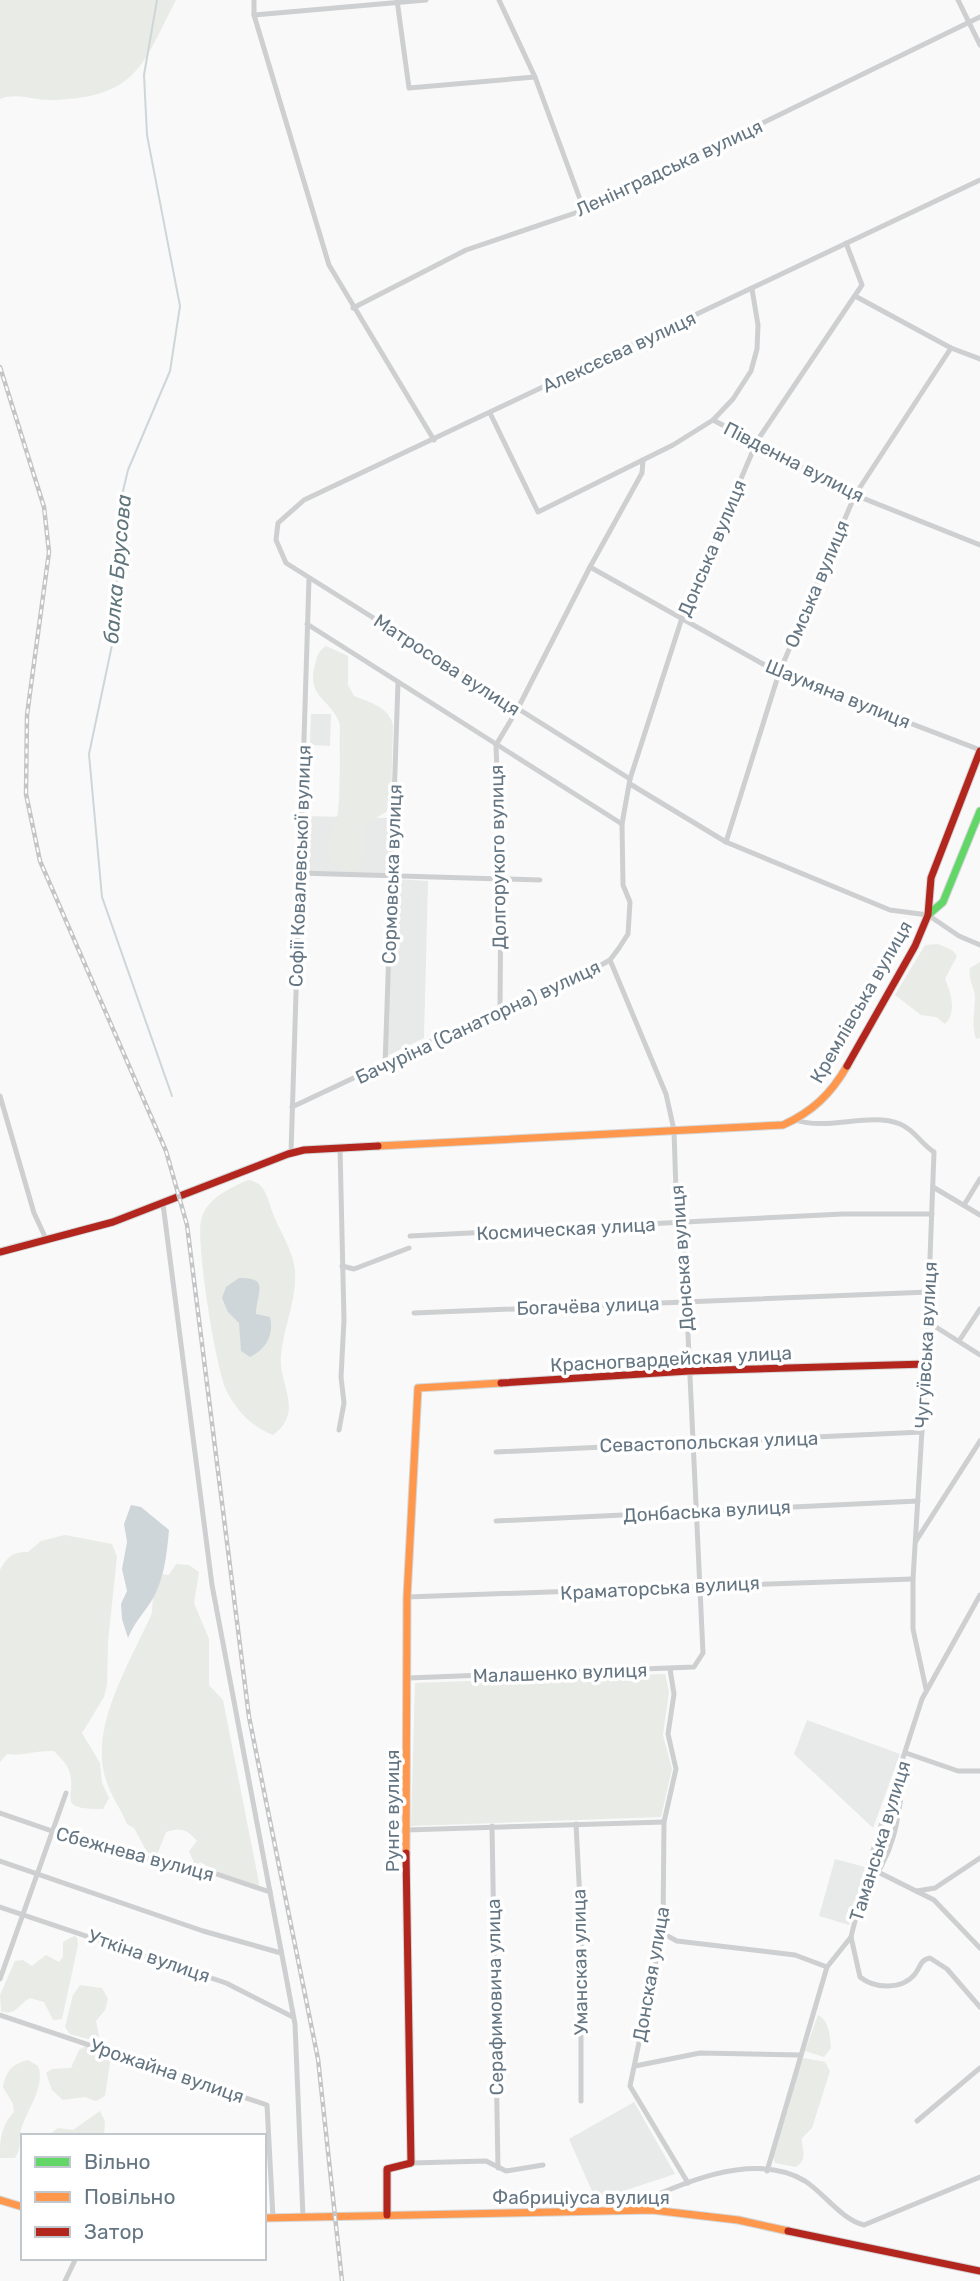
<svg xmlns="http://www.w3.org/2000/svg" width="980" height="2281" viewBox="0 0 980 2281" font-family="Rubik,sans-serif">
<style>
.built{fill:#e8e9e9}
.green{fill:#e8ebe6}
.water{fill:#ced6d9}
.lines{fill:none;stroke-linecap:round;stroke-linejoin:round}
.stream{stroke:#ced6d9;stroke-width:2}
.fast-casing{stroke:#d5d6d7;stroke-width:9}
.slow-casing{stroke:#d5d6d7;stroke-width:9}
.jam-casing{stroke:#d5d6d7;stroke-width:9}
.street{stroke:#cecfd0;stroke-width:5}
.fast{stroke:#63d668;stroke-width:7}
.slow{stroke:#ff974d;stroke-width:7}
.jam{stroke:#b3261e;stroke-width:7}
.rail-casing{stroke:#c3c5c6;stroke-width:4.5}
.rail{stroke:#fff;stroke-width:2;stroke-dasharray:5;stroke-linecap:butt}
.labels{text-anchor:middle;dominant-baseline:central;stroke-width:7;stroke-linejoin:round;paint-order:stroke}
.street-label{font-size:19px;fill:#657683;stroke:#fff}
.water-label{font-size:21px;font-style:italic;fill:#60757c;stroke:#fff}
</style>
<rect width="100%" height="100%" fill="#f9f9f9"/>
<g class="built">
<polygon points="311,714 331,714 330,746 310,745"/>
<polygon points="306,816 390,818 388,875 304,872"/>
<polygon points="394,879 428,881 424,1038 387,1056"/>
<polygon points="807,1720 900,1754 873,1828 794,1754"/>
<polygon points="835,1859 865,1867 849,1925 819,1916"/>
<polygon points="634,2102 675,2174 596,2200 569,2139"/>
</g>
<g class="green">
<path d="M0,0h176c-34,65 -38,97 -123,100 -18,1 -36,-8 -53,-1z"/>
<path d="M326,646l22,10v29l6,11c15,6 35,11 39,29l-2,79 -5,8 -19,11c-4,13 1,30 -8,42 -11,17 -32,-3 -31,-17 1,-13 9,-25 10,-37 3,-27 1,-59 2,-86 -8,-27 -34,-26 -25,-60 2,-9 3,-13 11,-19z"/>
<path d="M938,944l14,6 5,6 -12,23c6,13 12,34 0,45l-9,-7 -15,-2 -26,-20 30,-50z"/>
<path d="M980,962v76l-4,1c-5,-15 -1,-27 -1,-42 -1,-12 -7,-16 -5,-29z"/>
<path d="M248,1180c17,2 19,17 24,31 7,20 21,38 23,60 2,29 -12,57 -14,85 -3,28 24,56 -8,79 -21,-8 -35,-23 -46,-43 -11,-21 -31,-147 -26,-171 4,-22 29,-33 47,-41z"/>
<path d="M65,1535l47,9 5,13 -9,84 -1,44 -3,12 -22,36 18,30 2,20 7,15 -6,11c-52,0 -23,-13 -35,-41 -3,-6 -9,-12 -14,-17 -17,-1 -31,5 -47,3l-7,8v-192c6,-12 13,-19 28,-18l13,-11z"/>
<path d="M176,1564l13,1 10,7 -5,31 15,36v46l14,15 36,183 -2,6 -23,-8 -34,-19 -4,5 -7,-16 8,-10c-10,-12 -17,-14 -31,-9l-9,23 -10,-3 -13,-24 -7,-4c-6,-15 -16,-28 -21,-44 -18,-52 25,-119 46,-167l1,-17 8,-22 8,1z"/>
<polygon points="665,1674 669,1692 663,1735 672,1769 661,1817 411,1826 415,1683"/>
<path d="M74,1936l3,1 1,8 -16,74 -9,1 -9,-18 -14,-4c-12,6 -14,19 -29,13l-1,-16 15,-34 8,-1 9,6 14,-11 13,7 4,-5v-15z"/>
<polygon points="80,1985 102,1988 108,1999 105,2010 96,2021 99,2036 95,2041 70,2034 65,2027 73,1995"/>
<path d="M818,2015c11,5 12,21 13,33l-7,9 -19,-6z"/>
<polygon points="86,2046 105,2050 111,2056 105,2096 96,2101 85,2097 63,2100 52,2090 46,2073 52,2069 71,2068 79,2050"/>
<path d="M804,2058l21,4 5,9 -18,57 -10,10c-1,10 7,21 -6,29l-21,-4 -2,-6 28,-97z"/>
<path d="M28,2060l10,6c9,23 -16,48 -18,70 -1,9 1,13 -5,22h-15c0,-19 1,-32 14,-46l-1,-8 -10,-17c3,-16 9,-23 25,-27z"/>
<polygon points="100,2111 105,2121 104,2136 48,2136 58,2128 73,2130"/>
</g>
<g class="water">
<path d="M239,1278c32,-1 17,16 17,36l14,3c4,17 -3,32 -20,40l-9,-6 -2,-28 -11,-11 -6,-14 4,-11z"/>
<path d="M131,1505l10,2 28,23c-2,23 -5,50 -17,70 -8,13 -18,23 -24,38l-6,-19 -1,-15 6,-13 -5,-22 5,-27 -3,-18z"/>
</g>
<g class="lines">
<polyline class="stream" points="157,0 144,75 147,135 180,306 170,371 128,470 118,512 116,626 89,754 102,897 172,1096"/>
<g class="fast-casing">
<polyline id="fast" points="928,915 943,902 980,811"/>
</g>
<g class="slow-casing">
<g id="slow">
<path d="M378,1146l405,-21c29,-13 48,-31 64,-59"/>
<polyline points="406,1853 407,1597 418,1388 501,1383"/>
<polyline points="0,2200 23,2207"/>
<polyline points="264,2218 652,2210 738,2220 788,2231"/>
</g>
</g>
<g class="jam-casing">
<g id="jam">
<polyline points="847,1066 915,946 928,915 931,878 980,751"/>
<polyline points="0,1252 113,1222 288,1154 304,1150 378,1146"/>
<polyline points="501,1383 689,1371 926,1364"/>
<polyline points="387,2215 387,2169 411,2163 406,1853"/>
<polyline points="788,2231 980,2271"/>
</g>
</g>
<g class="street">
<polyline points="254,0 254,15 329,265 434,440"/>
<polyline points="397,0 409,88 535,77"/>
<polyline points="499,0 535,77 584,210"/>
<polyline points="958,0 980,45"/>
<polyline points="254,15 426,0"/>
<polyline points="855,296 951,348 980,359"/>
<polyline points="353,308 466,250 584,210 980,17"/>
<polyline points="490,413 538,512 673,445 713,420 733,399 751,371 757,349 758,325 752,289"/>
<polyline points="713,420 855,495 980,545"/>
<polyline points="590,567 779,673 980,750"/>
<polyline points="307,624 622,824"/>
<polyline points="630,779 286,563 276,540 278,523 304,500 980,180"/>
<polyline points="630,784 726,842 890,910 928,915 959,936 980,945"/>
<polyline points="726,842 779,673 855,495 951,348"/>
<polyline points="299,873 540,880"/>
<polyline points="500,1009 501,881 496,745 517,710 590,567 642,473 643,460"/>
<polyline points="385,1066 398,682"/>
<polyline points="0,1096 34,1213 47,1241"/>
<polyline points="292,1107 500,1009 578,978 610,960 619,948 628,934 630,902 623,885 622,824 630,779 682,618 757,441 862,285 846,243"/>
<path d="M795,1120c33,11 74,-8 105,4 15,6 21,20 34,28l-8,212 -13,215v50l13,60"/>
<polyline points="291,1153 309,579"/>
<polyline points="933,1187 980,1215"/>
<polyline points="163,1204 212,1585 295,2024 303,2217"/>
<polyline points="964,1205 980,1179"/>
<polyline points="410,1236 843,1214 932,1214"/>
<polyline points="342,1266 354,1269 409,1248"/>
<polyline points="414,1313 929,1292"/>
<polyline points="928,1322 980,1355"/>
<polyline points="959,1341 980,1309"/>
<polyline points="339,1430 344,1403 341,1377 344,1320 340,1148"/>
<polyline points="496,1452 922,1432"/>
<polyline points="496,1521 918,1501"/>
<polyline points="916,1541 980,1441"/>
<polyline points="407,1597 913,1579"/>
<polyline points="670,1669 674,1694 668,1734 676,1769 664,1822 663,1927 630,2086 688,2183"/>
<polyline points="408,1678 694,1667 703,1653 683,1228 677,1223 674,1130 666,1094 610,960"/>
<polyline points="906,1753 958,1771 980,1771"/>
<polyline points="0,1813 113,1852 196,1867 270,1892"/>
<polyline points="576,1824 581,1920 581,2101"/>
<polyline points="492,1826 498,2168"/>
<polyline points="406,1830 664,1822"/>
<polyline points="0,1861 203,1931 281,1953"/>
<polyline points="880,1873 934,1900 980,1948"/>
<polyline points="917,1891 935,1888 980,1858"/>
<path d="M863,1894c34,-43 36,-78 42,-131"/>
<polyline points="0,1907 226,1983 293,2017"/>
<polyline points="662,1933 677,1941 795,1955 827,1967"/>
<path d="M851,1937l9,40c15,12 42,13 55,-3 6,-8 5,-14 15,-16l17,11 33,38"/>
<polyline points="0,1979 66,1793"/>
<polyline points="0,2015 267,2105 273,2218"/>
<polyline points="635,2066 700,2053 799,2055"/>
<polyline points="917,2121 980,2068"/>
<polyline points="411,2163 486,2161 506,2171 543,2165"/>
<polyline points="767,2171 827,1967 851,1937 870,1860 922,1699 980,1595"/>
<path d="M626,2209c48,-23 127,-60 179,-28 20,13 36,38 59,44l116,-48"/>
<polyline points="65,2281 76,2258"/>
</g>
<use href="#fast" class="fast"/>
<use href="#slow" class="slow"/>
<use href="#jam" class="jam"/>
<g class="rail-casing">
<polyline id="rail" points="0,367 44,507 49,552 27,715 26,794 40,861 166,1151 187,1225 249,1717 318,2059 342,2281"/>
</g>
<use href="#rail" class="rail"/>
</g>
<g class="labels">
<g class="street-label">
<text transform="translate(669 168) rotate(-25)">Ленінградська вулиця</text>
<text transform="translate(619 352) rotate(-25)">Алексєєва вулиця</text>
<text transform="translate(794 462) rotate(27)">Південна вулиця</text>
<text transform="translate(712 548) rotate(-67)">Донська вулиця</text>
<text transform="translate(817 584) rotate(-67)">Омська вулиця</text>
<text transform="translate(447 665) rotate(33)">Матросова вулиця</text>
<text transform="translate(838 694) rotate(22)">Шаумяна вулиця</text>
<text transform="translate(498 857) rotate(-91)">Долгорукого вулиця</text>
<text transform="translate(300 866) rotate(-88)">Софії Ковалевської вулиця</text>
<text transform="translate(392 874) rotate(-88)">Сормовська вулиця</text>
<text transform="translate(861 1002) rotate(-60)">Кремлівська вулиця</text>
<text transform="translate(478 1022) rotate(-25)">Бачуріна (Санаторна) вулиця</text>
<text transform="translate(566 1229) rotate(-3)">Космическая улица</text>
<text transform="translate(682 1258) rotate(-94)">Донська вулиця</text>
<text transform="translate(588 1306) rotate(-2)">Богачёва улица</text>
<text transform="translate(926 1345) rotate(-87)">Чугуївська вулиця</text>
<text transform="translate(671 1359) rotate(-3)">Красногвардейская улица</text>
<text transform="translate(709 1442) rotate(-2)">Севастопольская улица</text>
<text transform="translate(707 1511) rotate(-3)">Донбаська вулиця</text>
<text transform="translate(660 1588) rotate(-3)">Краматорська вулиця</text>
<text transform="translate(560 1673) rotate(-2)">Малашенко вулиця</text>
<text transform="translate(392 1811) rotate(-90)">Рунге вулиця</text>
<text transform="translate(880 1841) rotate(-73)">Таманська вулиця</text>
<text transform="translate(135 1854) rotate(15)">Сбежнева вулиця</text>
<text transform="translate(149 1956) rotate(19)">Уткiна вулиця</text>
<text transform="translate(580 1962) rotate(-91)">Уманская улица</text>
<text transform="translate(651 1974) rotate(-80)">Донская улица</text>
<text transform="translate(495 1997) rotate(-91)">Серафимовича улица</text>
<text transform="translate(167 2071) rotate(19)">Урожайна вулиця</text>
<text x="581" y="2197">Фабриціуса вулиця</text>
</g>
<g class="water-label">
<text transform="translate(117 569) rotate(-85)">балка Брусова</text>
</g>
</g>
<rect x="21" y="2134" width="245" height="126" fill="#ffffff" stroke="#c1c8cd" stroke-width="2"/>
<rect x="35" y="2157" width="35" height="10" fill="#63d668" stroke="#c1c8cd" stroke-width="2"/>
<text x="84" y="2169" font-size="21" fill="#657683">Вільно</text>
<rect x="35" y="2192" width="35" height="10" fill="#ff974d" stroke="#c1c8cd" stroke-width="2"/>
<text x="84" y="2204" font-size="21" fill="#657683">Повільно</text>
<rect x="35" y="2227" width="35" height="10" fill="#b3261e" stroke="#c1c8cd" stroke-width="2"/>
<text x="84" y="2239" font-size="21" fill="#657683">Затор</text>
</svg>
